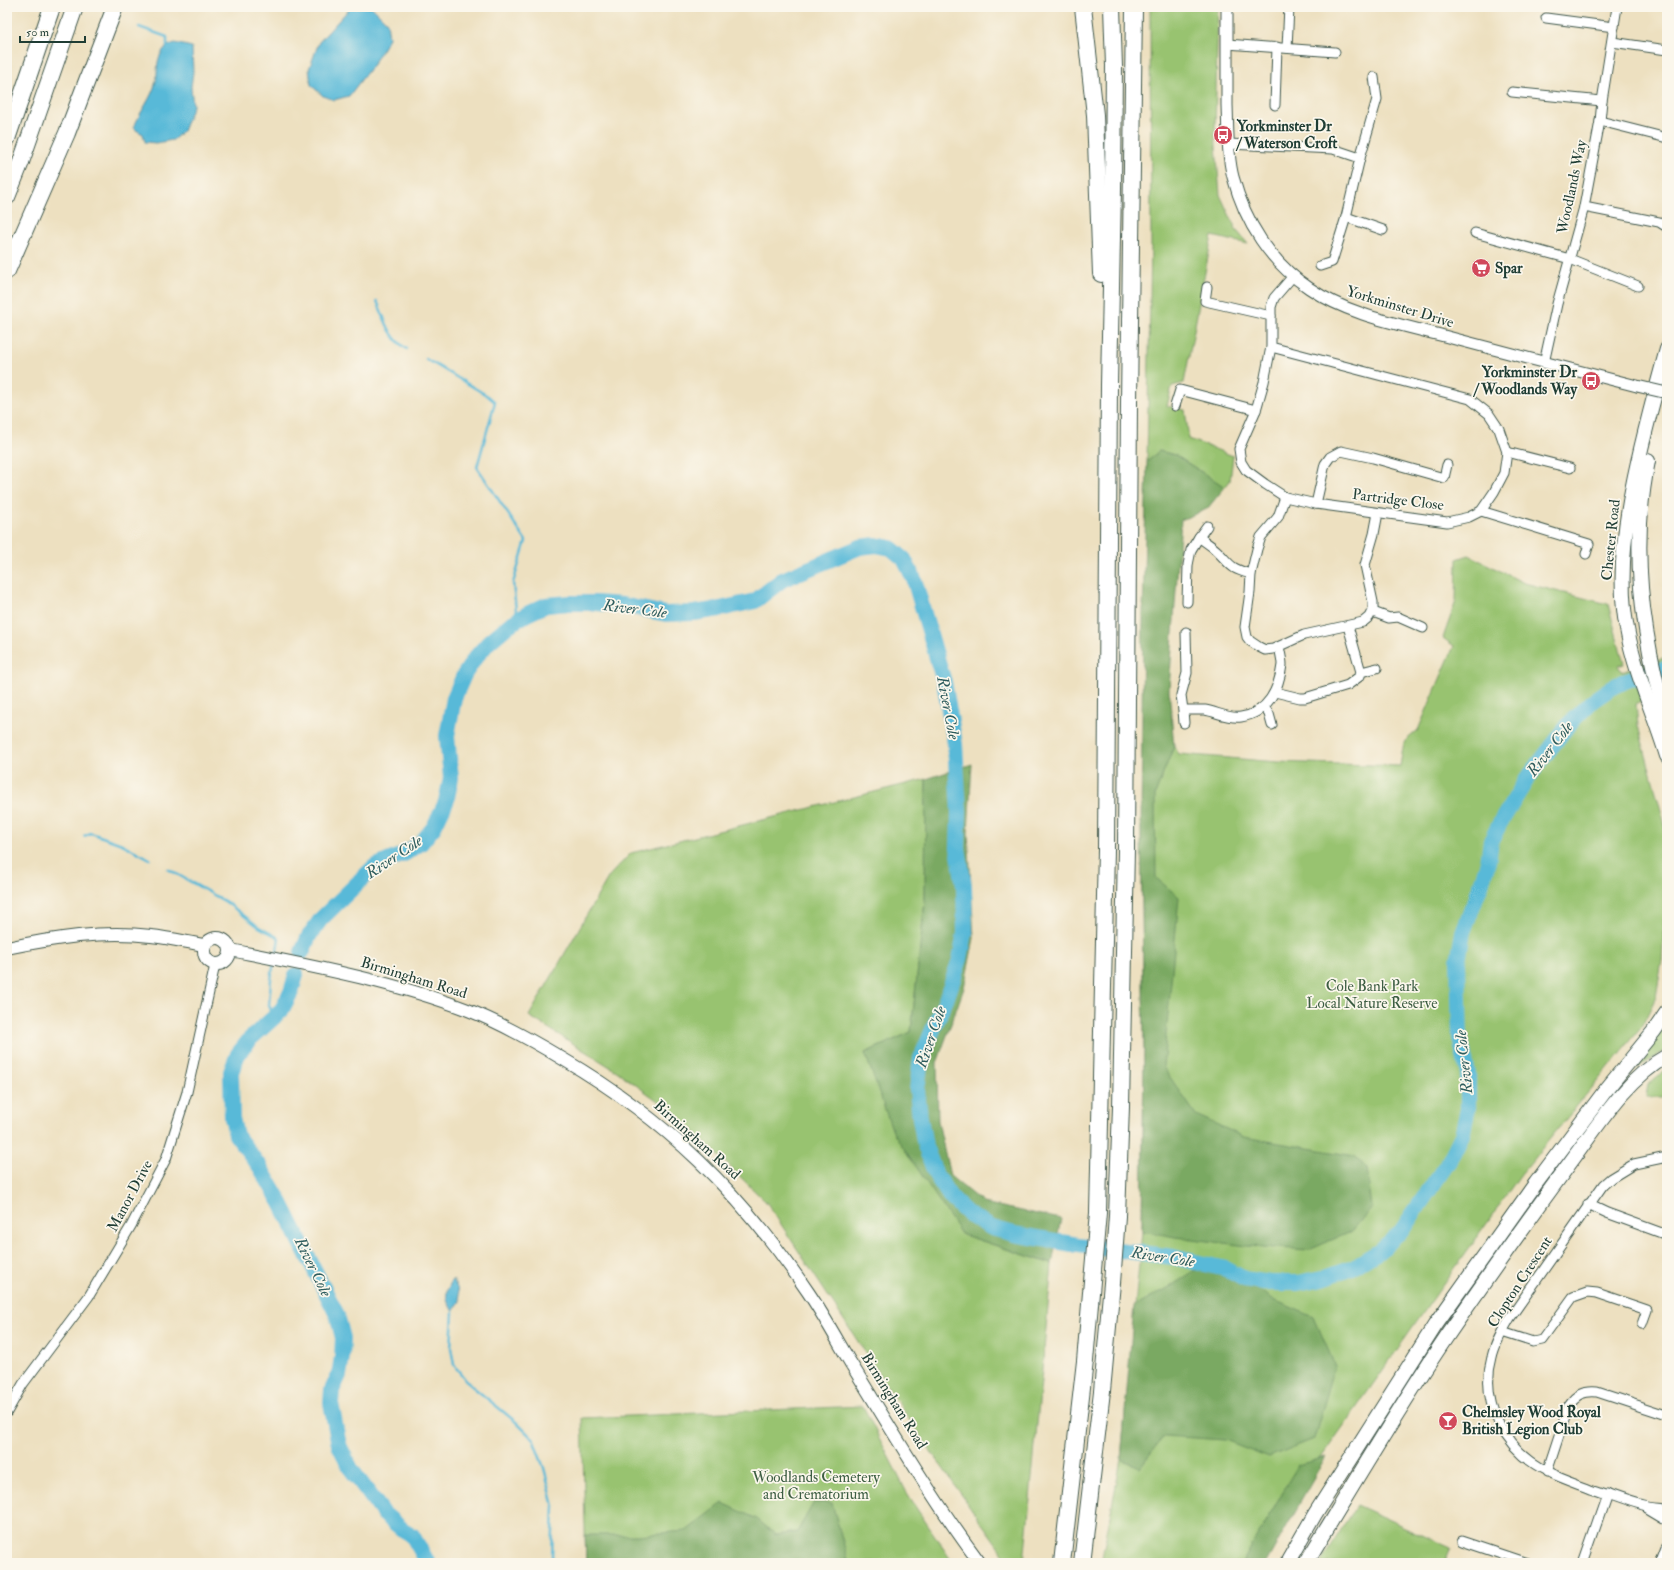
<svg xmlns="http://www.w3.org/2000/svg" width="1674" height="1570" viewBox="0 0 1674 1570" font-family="'IM FELL Double Pica',serif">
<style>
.green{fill:#98c370;stroke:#5c8052}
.forest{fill:#7aa962;stroke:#4c734b}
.water{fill:#59b9d8;stroke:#3c7b86}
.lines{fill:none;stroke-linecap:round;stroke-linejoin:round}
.stream{stroke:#59b9d8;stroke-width:2.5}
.river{stroke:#59b9d8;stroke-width:16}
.minor-casing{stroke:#3e5549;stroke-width:11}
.tertiary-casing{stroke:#3e5549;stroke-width:13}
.secondary-casing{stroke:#3e5549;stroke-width:14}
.trunk-casing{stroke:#3e5549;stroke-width:16}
.motorway-casing{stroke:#3e5549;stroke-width:18}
.minor{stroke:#fff;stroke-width:9}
.tertiary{stroke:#fff;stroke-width:11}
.secondary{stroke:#fff;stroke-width:12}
.trunk{stroke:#fff;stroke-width:14}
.motorway{stroke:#fff;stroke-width:16}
.tertiary-bridge-casing{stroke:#3e5549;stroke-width:13;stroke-linecap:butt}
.tertiary-bridge{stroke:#fff;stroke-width:11}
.labels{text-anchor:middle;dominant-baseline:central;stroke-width:3.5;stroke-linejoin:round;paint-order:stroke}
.poi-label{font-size:15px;font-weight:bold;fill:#1f3d34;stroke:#fbf7ec;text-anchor:start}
.street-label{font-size:15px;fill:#1f3d34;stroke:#fbf7ec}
.park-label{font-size:15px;fill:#3d5e43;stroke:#fbf7ec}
.water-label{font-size:16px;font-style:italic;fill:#2e5c5d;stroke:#fbf7ec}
</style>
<rect width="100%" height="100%" fill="#fbf7ec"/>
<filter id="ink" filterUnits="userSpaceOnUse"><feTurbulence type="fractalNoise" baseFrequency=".025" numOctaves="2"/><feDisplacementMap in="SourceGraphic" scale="8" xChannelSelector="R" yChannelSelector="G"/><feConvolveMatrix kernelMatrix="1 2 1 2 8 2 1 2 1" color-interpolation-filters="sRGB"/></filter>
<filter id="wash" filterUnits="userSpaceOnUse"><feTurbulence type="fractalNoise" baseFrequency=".012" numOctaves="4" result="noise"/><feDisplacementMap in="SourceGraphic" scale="16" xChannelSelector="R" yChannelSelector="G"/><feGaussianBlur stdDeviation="0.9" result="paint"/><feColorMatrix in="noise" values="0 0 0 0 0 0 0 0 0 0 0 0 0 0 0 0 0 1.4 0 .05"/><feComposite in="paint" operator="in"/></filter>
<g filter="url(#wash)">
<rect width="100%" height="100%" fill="#ede0c0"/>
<g class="green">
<polygon points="1150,7 1218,7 1215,133 1220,195 1237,231 1248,244 1212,236 1184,383 1172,386 1167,406 1185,410 1189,439 1233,456 1230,481 1225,487 1175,455 1159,451 1147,462 1151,244"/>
<polygon points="1469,555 1524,583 1608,604 1624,664 1618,666 1622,671 1667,657 1667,688 1636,704 1638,726 1665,825 1667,874 1662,961 1656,997 1641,1028 1521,1174 1321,1458 1264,1563 1101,1563 1121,1459 1142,1231 1144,1050 1141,828 1174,746 1179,754 1278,762 1400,766 1404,742 1418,730 1454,646 1443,638 1456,601 1457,559"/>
<polygon points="926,779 925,901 911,1032 865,1053 961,1234 1052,1264 1024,1563 1010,1563 922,1439 767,1203 676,1114 618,1072 529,1016 609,876 631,853"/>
<polygon points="1667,1021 1667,1049 1635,1070 1648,1055 1645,1051"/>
<polygon points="1667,1069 1667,1097 1646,1097 1648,1084"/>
<polygon points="863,1406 909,1497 953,1563 586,1563 582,1418"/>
<polygon points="1356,1505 1451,1548 1445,1563 1321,1563"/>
</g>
<g class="forest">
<polygon points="1159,451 1175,455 1225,487 1207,509 1181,520 1169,690 1174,746 1155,795 1156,878 1179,897 1163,1067 1196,1115 1244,1137 1355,1156 1367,1169 1372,1207 1352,1231 1309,1250 1247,1246 1176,1237 1142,1231 1144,1050 1141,828 1143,611 1147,462"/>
<polygon points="972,764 968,833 974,938 964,988 937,1063 938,1121 950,1176 983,1203 1061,1219 1052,1264 961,1234 893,1132 865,1053 911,1032 925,901 926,779"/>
<polygon points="1205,1264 1226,1269 1276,1301 1314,1317 1335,1366 1314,1439 1269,1457 1225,1440 1164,1436 1140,1467 1121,1459 1134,1306 1168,1288"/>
<polygon points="1326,1457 1266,1563 1242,1563 1298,1465"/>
<polygon points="814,1502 832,1503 849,1563 586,1563 585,1535 637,1535 686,1531 723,1503 757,1519 776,1535 797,1532"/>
</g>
<g class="water">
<polygon points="351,7 372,7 387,22 389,38 374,63 349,96 334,100 323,96 311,85 309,69 319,42"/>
<path d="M175,43l17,4 1,25 -2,15 2,19 -10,25 -10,9 -17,3 -11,-1 -2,-8 -7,-4 -2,-3c6,-16 18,-29 22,-46 2,-9 0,-19 5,-27 3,-7 8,-9 14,-11z"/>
<path d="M453,1279l5,11 2,11 -7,11c-8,-15 -9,-18 0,-33z"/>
</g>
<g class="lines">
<g class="stream">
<polyline points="139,27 167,37 167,46"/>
<path d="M377,301c8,18 12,37 30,48"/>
<polyline points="426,359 488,396 495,402 477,467 526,541 513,583 517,620"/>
<polyline points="84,836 91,833 122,844 150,859"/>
<polyline points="168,869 226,902 259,927 279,938 276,956"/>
<polyline points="274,962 271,979 269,1005 274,1018"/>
<polyline points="453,1312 451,1348 454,1365 468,1383 516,1422 533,1439 544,1468 554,1506 552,1556 554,1563"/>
</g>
<g class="river">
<polyline points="302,952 309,936 321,919 374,867 404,854 421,843 434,827 446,802 451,778 447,736 454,698 464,675 475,658 489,642 509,625 527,614 546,605 570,603 595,603 622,605 666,614 694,613 720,609 755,601 782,580 860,547 876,545 891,548 904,559 914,579 944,682 955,744 959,812 958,848 964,886 965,933 960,959 948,994 921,1058 917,1090 920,1118 925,1146 936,1175 951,1198 969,1215 992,1228 1014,1234 1078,1245 1173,1257 1226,1269 1244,1279 1270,1283 1298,1283 1323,1278 1353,1267 1378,1252 1400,1233 1449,1161 1462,1135 1468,1109 1468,1074 1460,1038 1458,961 1463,932 1480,887 1488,862 1491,841 1500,823 1527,779 1569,724 1592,701 1611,688 1627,680 1667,668"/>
<polyline points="296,975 291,992 281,1011 250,1039 238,1054 231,1072 232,1118 236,1135 260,1167 281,1203 337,1315 343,1338 342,1357 339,1375 332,1390 331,1403 339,1445 351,1469 384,1514 402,1529 412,1535 428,1563"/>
</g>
</g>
</g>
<g filter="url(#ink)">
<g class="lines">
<g class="minor-casing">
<g id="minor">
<polyline points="1546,18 1614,27"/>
<polyline points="1612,42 1667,50"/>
<polyline points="1227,44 1335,52"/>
<polyline points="1287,48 1289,7"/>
<polyline points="1512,92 1602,101"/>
<polyline points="1275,105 1277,47"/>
<polyline points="1600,121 1667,138"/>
<polyline points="1228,144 1333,149 1360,158 1346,217 1332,262 1320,266"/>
<polyline points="1360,158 1377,99 1374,77"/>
<polyline points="1584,207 1659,222 1667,227"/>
<polyline points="1346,217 1383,230"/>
<polyline points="1475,233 1570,259 1638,286"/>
<polyline points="1207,287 1205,301 1271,316"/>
<polyline points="1271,347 1470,399 1489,414 1499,429 1507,452 1504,473 1494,492 1481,511 1469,517 1447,522 1316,504 1285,497 1265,484 1246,470 1241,462 1239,449 1256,410 1264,382 1271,347 1271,307 1274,298 1293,276"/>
<polyline points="1544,363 1557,304 1584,207 1600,121 1602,101 1617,7"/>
<polyline points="1175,406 1180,390 1256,410"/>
<polyline points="1507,452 1570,468"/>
<polyline points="1285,497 1278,517 1261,537 1257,549 1251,574 1250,592 1245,627 1247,637 1250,641 1259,647 1265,650 1273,649 1304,635 1363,622 1369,617 1373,609 1373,602 1365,565 1374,534 1378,513"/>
<polyline points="1316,504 1325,464 1330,457 1341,451 1373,458 1444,478 1447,465"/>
<polyline points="1481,511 1589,544 1586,554"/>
<polyline points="1199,537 1207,526"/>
<path d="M1187,602l1,-37 3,-15 8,-13c6,5 13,9 18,14 15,15 12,17 34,23"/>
<polyline points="1373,612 1389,618 1398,617 1423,628"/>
<path d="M1186,632l1,41 -6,22 2,15c7,0 15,0 22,0 12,2 23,9 36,7 27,-4 38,-28 41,-52 0,-6 -2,-13 -3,-18"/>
<polyline points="1361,672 1377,668"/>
<polyline points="1275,692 1300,698 1305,698 1348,685 1360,676 1361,672 1348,626"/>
<polyline points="1264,707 1269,714 1272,725"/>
<polyline points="1183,710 1184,723"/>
<path d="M1667,1157l-33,7 -23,14 -8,7 -93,133c-7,12 -15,25 -18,39 -13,46 14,95 57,115 14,7 30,12 45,18 16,5 32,12 49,16 8,2 16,2 24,3"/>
<polyline points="1588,1204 1607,1213 1667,1235"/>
<polyline points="1502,1332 1533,1342 1542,1340 1573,1297 1587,1292 1597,1293 1647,1310 1642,1324"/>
<polyline points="7,1412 23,1384 89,1296 131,1226 166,1159 187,1092 215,965"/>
<path d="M1547,1472l22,-67c7,-11 15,-14 28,-13l70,23"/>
<polyline points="1647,1508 1667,1520"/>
<polyline points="1462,1541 1528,1563"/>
<polyline points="1583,1563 1607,1494"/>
</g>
</g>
<g class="tertiary-casing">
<path id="tertiary" d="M1227,7c0,33 0,66 0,98 1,24 0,49 6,72 12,45 37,85 76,111 39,27 89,36 135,48 64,17 129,34 193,50"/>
</g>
<g class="secondary-casing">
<g id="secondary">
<circle cx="217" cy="951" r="13"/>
<path d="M7,948c47,-10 96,-18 144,-12 18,2 36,6 54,9"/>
<path d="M231,950c80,16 161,31 237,60 33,13 65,31 95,49 104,61 177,133 245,233 15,22 28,46 42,70 42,68 82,137 130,201"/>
<polyline points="1661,1563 1667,1547"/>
</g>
</g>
<g class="trunk-casing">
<g id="trunk">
<path d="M1667,349c-22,82 -57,196 -40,280 8,44 27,84 40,127"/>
<path d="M1648,461c-18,86 -6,176 19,260"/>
<polyline points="1287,1563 1315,1514 1435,1325 1536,1183 1605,1091 1654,1031 1667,1012"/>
<path d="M1306,1563c46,-76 91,-153 141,-227 39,-57 79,-113 120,-169 28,-37 59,-89 100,-111"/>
</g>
</g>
<g class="motorway-casing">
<g id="motorway">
<polyline points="1083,7 1095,115 1101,274"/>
<polyline points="7,139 52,7"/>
<polyline points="7,197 21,162 75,7"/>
<polyline points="7,271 67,133 115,7"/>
<polyline points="1062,1563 1085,1361 1098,1213 1106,850 1109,385 1113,189 1114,66 1112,7"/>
<polyline points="1082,1563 1102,1391 1112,1283 1117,1216 1121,1107 1126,849 1129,403 1134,7"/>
</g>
</g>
<use href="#minor" class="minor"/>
<use href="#tertiary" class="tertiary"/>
<use href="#secondary" class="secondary"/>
<use href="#trunk" class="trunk"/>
<use href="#motorway" class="motorway"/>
<g class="tertiary-bridge-casing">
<polyline id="tertiary-bridge" points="1637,386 1667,393"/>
</g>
<use href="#tertiary-bridge" class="tertiary-bridge"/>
</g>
</g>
<defs>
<g id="bus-disc" transform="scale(1)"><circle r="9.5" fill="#d1495b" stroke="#fbf7ec"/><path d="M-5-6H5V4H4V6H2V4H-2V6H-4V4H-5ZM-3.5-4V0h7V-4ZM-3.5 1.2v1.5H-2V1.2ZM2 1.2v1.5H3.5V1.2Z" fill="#fff"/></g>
<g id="supermarket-disc" transform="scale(1)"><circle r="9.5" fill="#d1495b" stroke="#fbf7ec"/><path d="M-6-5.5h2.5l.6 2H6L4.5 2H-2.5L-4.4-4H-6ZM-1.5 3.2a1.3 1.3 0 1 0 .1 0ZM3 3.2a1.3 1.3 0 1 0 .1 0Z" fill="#fff"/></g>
<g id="bar-disc" transform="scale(1)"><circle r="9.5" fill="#d1495b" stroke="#fbf7ec"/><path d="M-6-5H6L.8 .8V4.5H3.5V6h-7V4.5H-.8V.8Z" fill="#fff"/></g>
</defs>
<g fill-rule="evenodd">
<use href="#bus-disc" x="1223" y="135"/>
<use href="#supermarket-disc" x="1481" y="268"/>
<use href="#bus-disc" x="1591" y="381"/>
<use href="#bar-disc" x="1448" y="1421"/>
</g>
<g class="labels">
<g class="poi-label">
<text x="1237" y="126">Yorkminster Dr<tspan x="1237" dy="17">/ Waterson Croft</tspan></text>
<text x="1495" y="268">Spar</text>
<text x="1577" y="372" text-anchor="end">Yorkminster Dr<tspan x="1577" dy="17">/ Woodlands Way</tspan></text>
<text x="1462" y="1412">Chelmsley Wood Royal<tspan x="1462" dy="17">British Legion Club</tspan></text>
</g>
<g class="street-label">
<text transform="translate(1572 187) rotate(-78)">Woodlands Way</text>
<text transform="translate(1400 307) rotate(17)">Yorkminster Drive</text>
<text transform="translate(1398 500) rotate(7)">Partridge Close</text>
<text transform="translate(1611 540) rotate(-84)">Chester Road</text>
<text transform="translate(414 978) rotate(17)">Birmingham Road</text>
<text transform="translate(697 1140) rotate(42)">Birmingham Road</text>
<text transform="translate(130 1196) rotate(-62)">Manor Drive</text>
<text transform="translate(1520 1282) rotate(-57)">Clopton Crescent</text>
<text transform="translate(894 1401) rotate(58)">Birmingham Road</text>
</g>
<g class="park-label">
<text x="1372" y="986">Cole Bank Park<tspan x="1372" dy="17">Local Nature Reserve</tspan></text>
<text x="816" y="1477">Woodlands Cemetery<tspan x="816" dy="17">and Crematorium</tspan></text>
</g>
<g class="water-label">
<text transform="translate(635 609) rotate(7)">River Cole</text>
<text transform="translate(948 708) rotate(79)">River Cole</text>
<text transform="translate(1550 749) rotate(-52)">River Cole</text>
<text transform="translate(394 857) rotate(-34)">River Cole</text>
<text transform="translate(931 1037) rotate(-71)">River Cole</text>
<text transform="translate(1464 1062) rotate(-96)">River Cole</text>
<text transform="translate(1163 1257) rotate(9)">River Cole</text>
<text transform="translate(313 1267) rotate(64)">River Cole</text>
</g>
</g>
<rect width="1674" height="1570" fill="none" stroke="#fbf7ec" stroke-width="24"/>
<path d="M20 36v6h65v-6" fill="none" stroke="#1f3d34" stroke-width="2"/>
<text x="26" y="36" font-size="12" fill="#1f3d34" stroke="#fbf7ec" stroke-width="3" paint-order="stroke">50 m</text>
</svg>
